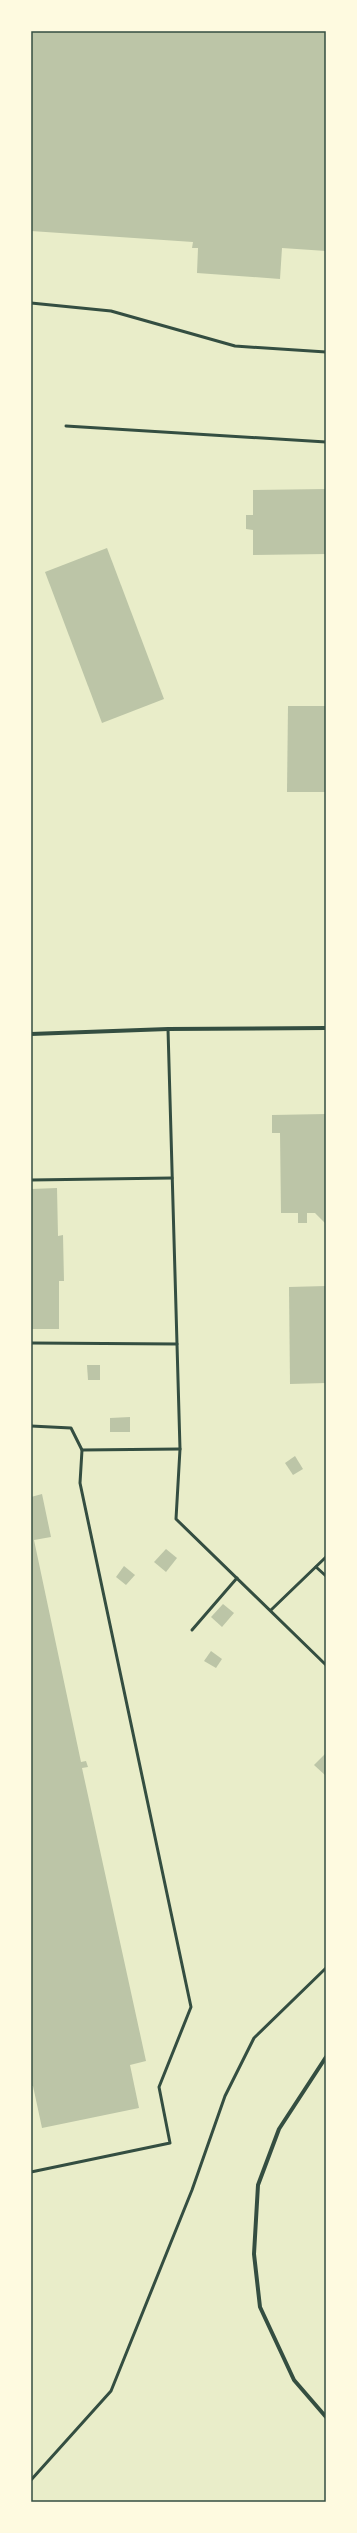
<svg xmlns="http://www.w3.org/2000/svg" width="357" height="2533" viewBox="0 0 357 2533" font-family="Helvetica,sans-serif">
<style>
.building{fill:#bcc5a7}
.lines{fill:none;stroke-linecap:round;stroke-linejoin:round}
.service{stroke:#344e41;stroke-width:3}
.minor{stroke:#344e41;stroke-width:4}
.neatline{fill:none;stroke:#344e41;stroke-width:1.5}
</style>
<rect width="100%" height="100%" fill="#e9edc9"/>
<g class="building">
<polygon points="31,31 326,31 326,251 282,248 280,279 197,273 198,248 192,248 193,242 31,231"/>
<polygon points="326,489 326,554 253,555 253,530 246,529 246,515 253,515 253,490"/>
<polygon points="107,548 164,699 102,723 45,572"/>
<polygon points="288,706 326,706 326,792 287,792"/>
<polygon points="326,1114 326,1224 315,1213 307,1213 307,1223 298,1223 298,1213 281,1213 280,1133 272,1133 272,1115"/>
<polygon points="57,1188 58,1236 63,1235 64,1281 59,1281 59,1329 31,1329 31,1189"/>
<polygon points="326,1286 326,1383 290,1384 289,1287"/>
<polygon points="87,1365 100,1365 100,1380 88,1380"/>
<polygon points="130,1417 130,1432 110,1432 110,1418"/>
<polygon points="295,1456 303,1469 293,1475 285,1463"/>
<polygon points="42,1494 51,1537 34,1540 81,1762 86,1761 88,1767 82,1768 146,2061 130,2065 139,2108 42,2128 33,2086 31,2086 31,1497"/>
<polygon points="166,1549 177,1558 166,1572 154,1562"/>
<polygon points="124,1566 135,1575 126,1585 116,1577"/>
<polygon points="223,1604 234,1613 222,1627 211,1617"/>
<polygon points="211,1651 222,1659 216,1668 204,1661"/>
<polygon points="326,1753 326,1776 314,1765"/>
</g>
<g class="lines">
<g class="service">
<polyline points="31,303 111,311 235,346 326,352"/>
<polyline points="66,426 326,442"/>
<polyline points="168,1029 180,1449 176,1519 326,1665"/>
<polyline points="31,1180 172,1178"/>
<polyline points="31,1343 177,1344"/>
<polyline points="31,1426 71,1428 82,1450 80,1483 191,2007 159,2087 170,2143 31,2172"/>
<polyline points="82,1450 180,1449"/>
<polyline points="316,1567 326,1576"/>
<polyline points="271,1610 326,1557"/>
<polyline points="192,1630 237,1578"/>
<polyline points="31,2480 111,2391 192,2190 225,2096 254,2038 326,1968"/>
</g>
<g class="minor">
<polyline points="31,1034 168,1029 326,1028"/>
<polyline points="326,2057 279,2129 258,2185 254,2254 260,2307 294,2380 326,2417"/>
</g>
</g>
<rect width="357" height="2533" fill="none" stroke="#fefae0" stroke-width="64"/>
<rect x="32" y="32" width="293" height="2469" class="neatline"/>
</svg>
